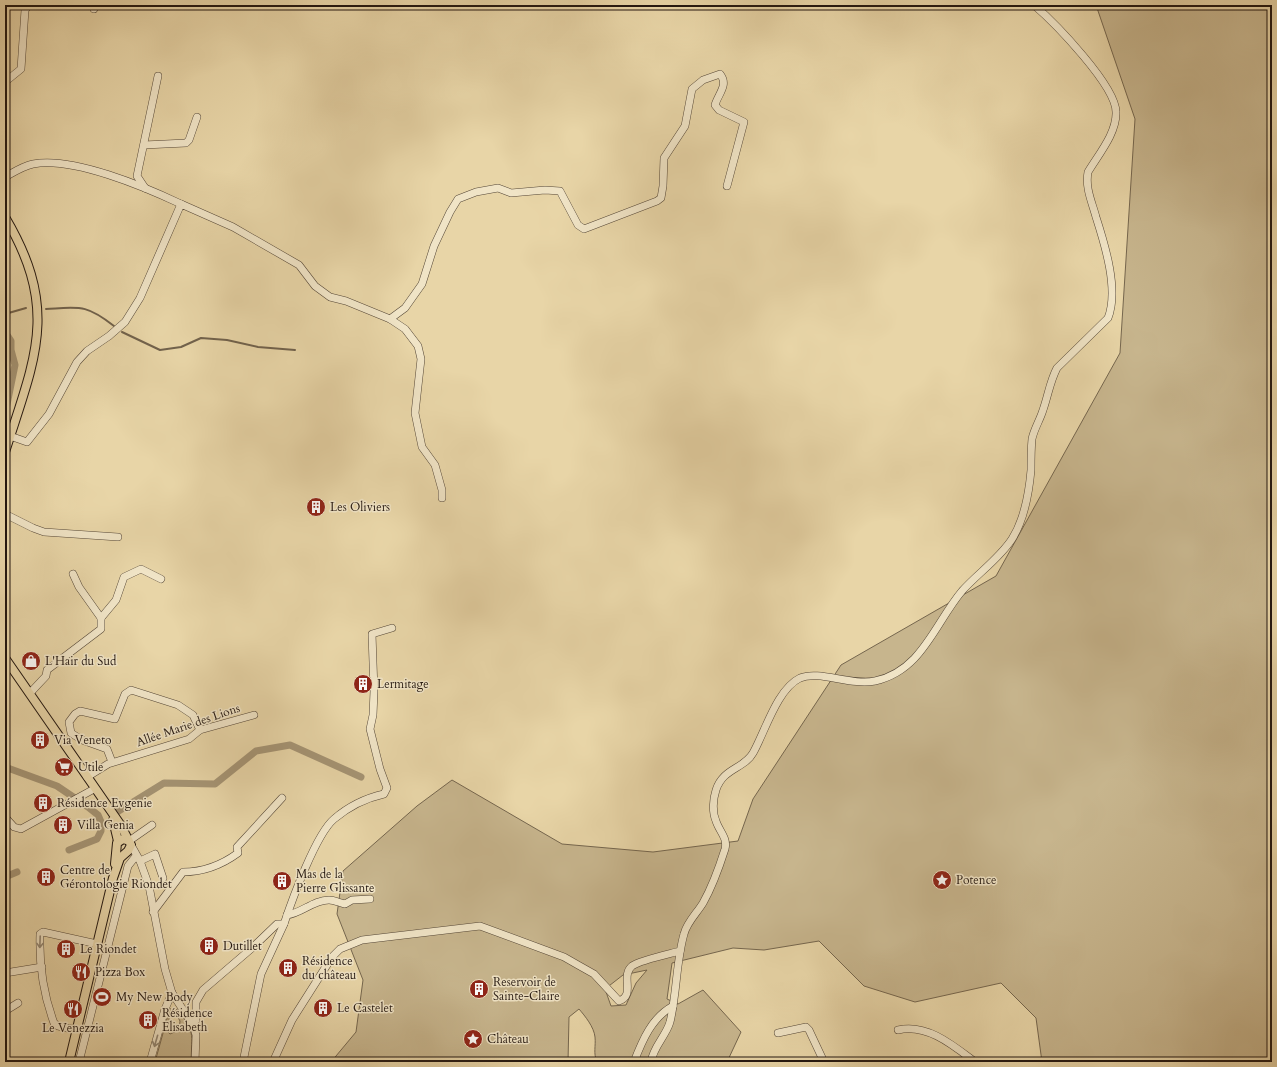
<svg xmlns="http://www.w3.org/2000/svg" width="1277" height="1067" viewBox="0 0 1277 1067" font-family="Cardo,serif">
<style>
.green{fill:#c7b58d;stroke:#75664e;fill-rule:evenodd}
.lines{fill:none;stroke-linecap:round;stroke-linejoin:round}
.stream{stroke:#71624c;stroke-width:2}
.canal{stroke:#a59474;stroke-width:7}
.minor-casing{stroke:#544636;stroke-width:8}
.major-casing{stroke:#231710;stroke-width:10}
.minor{stroke:#f0e4c6;stroke-width:7}
.major{stroke:#e8d5a7;stroke-width:8}
.oneway{stroke:#948874}
.labels{text-anchor:middle;dominant-baseline:central;stroke-width:3;stroke-linejoin:round;paint-order:stroke}
.poi-label{font-size:12px;fill:#231710;stroke:#f0e4c6;text-anchor:start}
.street-label{font-size:12px;fill:#231710;stroke:#f0e4c6}
</style>
<rect width="100%" height="100%" fill="#e8d5a7"/>
<filter id="stains"><feTurbulence type="fractalNoise" baseFrequency=".005" numOctaves="4"/><feColorMatrix values="0 0 0 0 .2 0 0 0 0 .09 0 0 0 0 .02 0 0 0 .5 -.17"/></filter>
<radialGradient id="worn" r=".72"><stop offset=".6" stop-color="#630" stop-opacity="0"/><stop offset="1" stop-color="#630" stop-opacity=".3"/></radialGradient>
<g class="green">
<path d="M1096,5h176v1057h-230l-6,-44 -35,-35 -86,19 -51,-16 -45,-45 -55,9 -31,-2 -61,15 -5,36 11,5 25,-14 38,42 -14,30h-130c-4,-9 -1,-16 -2,-25 -1,-10 -10,-21 -16,-28l-10,8 -1,45h-237l25,-30 7,-52 -26,-66 6,-43 74,-65 35,-26 110,64 91,8 85,-11 15,-42 88,-134 155,-89 124,-223 15,-234zM647,970l-11,13 -10,22 -15,1 -6,-17 18,-14z"/>
<path d="M170,1008l-2,24 2,2 9,-4 1,-9 -5,-9 2,-3c18,24 15,23 14,53h-36z"/>
</g>
<g class="lines">
<g class="stream">
<path d="M46,309c34,-2 40,-5 68,17"/>
<polyline points="5,314 26,308"/>
<polyline points="122,332 160,350 181,347 201,338 227,340 258,347 295,350"/>
</g>
<g class="canal">
<polyline points="5,332 11,341 11,350 15,365 5,414"/>
<polyline points="5,767 57,786 88,807 98,815 101,822 101,831 97,839 69,850"/>
<polyline points="117,812 164,783 215,784 256,751 290,745 361,777"/>
<polyline points="5,877 17,872"/>
</g>
<g class="minor-casing">
<g id="minor">
<polyline points="94,9 95,5"/>
<polyline points="5,82 21,69 25,10 29,5"/>
<polyline points="144,145 186,143 189,140 197,117"/>
<path d="M5,177c9,-5 18,-11 28,-13 39,-8 112,23 148,40"/>
<polyline points="145,188 137,176 158,76"/>
<path d="M390,319l15,-11 17,-24 12,-38 16,-34 8,-13 18,-7 22,-4 13,5 34,-3 15,1 18,34 6,4 73,-28 4,-3 2,-12 1,-28 21,-32 7,-37 11,-9 17,-6c9,11 -2,20 -5,31l4,5 25,12 -17,64"/>
<polyline points="10,436 27,442 49,414 77,362 87,351 109,336 125,322 140,298 181,204 233,227 299,265 315,286 330,297 346,301 390,319 405,329 418,346 421,359 415,413 422,447 435,465 442,490 442,498"/>
<polyline points="5,514 33,528 44,532 118,537"/>
<polyline points="73,574 79,587 101,618"/>
<polyline points="30,693 46,676 47,670 101,629 101,618 116,600 124,577 141,569 161,579"/>
<polyline points="112,762 107,749 82,740 71,733 69,722 75,714 80,711 115,719 125,694 131,690 178,705 193,715 200,730"/>
<polyline points="87,777 108,764 189,739 200,730 254,715"/>
<polyline points="5,817 14,827 21,829 94,789"/>
<polyline points="129,841 152,825"/>
<polyline points="131,845 140,861 149,886 165,969 172,993 193,1025 196,1035 195,1062"/>
<polyline points="140,861 155,854 163,878"/>
<path d="M153,912l30,-40c20,0 40,-8 55,-19l-1,-6 45,-49"/>
<path d="M287,915c15,-2 26,-15 42,-15 5,0 11,3 16,4l7,-4 18,-1"/>
<polyline points="5,973 42,967"/>
<polyline points="5,1011 18,1003"/>
<path d="M193,1025l3,-5v-18l7,-12 49,-42 25,-24h7c8,-24 32,-90 50,-105 14,-12 32,-21 50,-25l3,-6 -7,-19 -10,-40 3,-14 1,-24 -2,-57 20,-6"/>
<path d="M76,1030l-18,-4 -4,-3c-10,-27 -15,-60 -14,-89l3,-2 54,12"/>
<path d="M898,1030c29,-7 56,16 77,32"/>
<polyline points="778,1033 806,1027 809,1030 824,1062"/>
<polyline points="79,1062 128,866 136,856"/>
<polyline points="150,1062 165,1009 172,993"/>
<polyline points="243,1062 261,974 284,924"/>
<path d="M273,1062l19,-42 40,-63 8,-8 22,-9 118,-14 84,31 14,8 16,9 25,27c17,-6 1,-25 13,-35 8,-6 37,-12 48,-15"/>
<path d="M634,1062c8,-21 18,-45 39,-56"/>
<path d="M651,1062c2,-15 15,-26 19,-40 7,-29 6,-60 14,-88 3,-12 13,-21 19,-31 9,-16 16,-35 22,-54 3,-11 -6,-18 -9,-28 -4,-9 -3,-22 0,-31 7,-22 28,-21 37,-37 12,-21 24,-64 47,-75 19,-8 51,8 75,3 47,-10 60,-58 87,-90 16,-18 37,-32 50,-52 12,-19 17,-46 19,-69 0,-10 0,-21 1,-31 2,-10 8,-19 11,-29 5,-14 7,-29 14,-42l51,-50c11,-28 -3,-73 -12,-101 -4,-15 -11,-29 -8,-45 10,-17 29,-39 28,-60 0,-26 -61,-89 -82,-107"/>
</g>
</g>
<g class="major-casing">
<g id="major">
<path d="M5,217c55,93 30,141 0,235"/>
<polyline points="5,658 120,824 131,845 128,851 120,858 113,878 69,1062"/>
<polyline points="113,820 118,841"/>
<polyline points="115,864 117,843 123,839 127,840"/>
</g>
</g>
<use href="#minor" class="minor"/>
<use href="#major" class="major"/>
</g>
<defs><path id="oneway-shaft" d="M-6 0H5M1.5-3L5.5 0L1.5 3" fill="none" stroke-width="1.6" stroke-linecap="round" stroke-linejoin="round"/></defs>
<g class="oneway">
<use href="#oneway-shaft" transform="translate(40 942) rotate(92)"/>
<use href="#oneway-shaft" transform="translate(156 1041) rotate(106)"/>
</g>
<defs>
<g id="building-disc" transform="scale(1)"><circle r="9.5" fill="#8f2418" stroke="#f0e4c6"/><path d="M-4-6H4V6H1V3H-1V6H-4ZM-2.5-4.3h1.7v1.8h-1.7ZM.8-4.3h1.7v1.8H.8ZM-2.5-1h1.7V.8h-1.7ZM.8-1h1.7V.8H.8Z" fill="#fff"/></g>
<g id="shop-disc" transform="scale(1)"><circle r="9.5" fill="#8f2418" stroke="#f0e4c6"/><path d="M-5-2.5h2.3a2.7 3.5 0 0 1 5.4 0H5L5.5 6h-11ZM-1.5-2.5h3a1.5 2.3 0 0 0-3 0Z" fill="#fff"/></g>
<g id="supermarket-disc" transform="scale(1)"><circle r="9.5" fill="#8f2418" stroke="#f0e4c6"/><path d="M-6-5.5h2.5l.6 2H6L4.5 2H-2.5L-4.4-4H-6ZM-1.5 3.2a1.3 1.3 0 1 0 .1 0ZM3 3.2a1.3 1.3 0 1 0 .1 0Z" fill="#fff"/></g>
<g id="sight-disc" transform="scale(1)"><circle r="9.5" fill="#8f2418" stroke="#f0e4c6"/><path d="M0-6L1.8-2.2L6-1.7L2.9 1.2L3.7 5.4L0 3.3L-3.7 5.4L-2.9 1.2L-6-1.7L-1.8-2.2Z" fill="#fff"/></g>
<g id="restaurant-disc" transform="scale(1)"><circle r="9.5" fill="#8f2418" stroke="#f0e4c6"/><path d="M-5-6h1v4h1v-4h1v4h1v-4h1v5L-1.5 .5V6h-2V.5L-5-1ZM5-6V6H3V1.5H1.5Q1.5-4 5-6Z" fill="#fff"/></g>
<g id="stadium-disc" transform="scale(1)"><circle r="9.5" fill="#8f2418" stroke="#f0e4c6"/><path d="M0-5a6.5 5 0 1 0 0 10a6.5 5 0 1 0 0-10ZM-3.5-1.8h7v3.6h-7Z" fill="#fff"/></g>
</defs>
<g fill-rule="evenodd">
<use href="#building-disc" x="316" y="507"/>
<use href="#shop-disc" x="31" y="661"/>
<use href="#building-disc" x="363" y="684"/>
<use href="#building-disc" x="40" y="740"/>
<use href="#supermarket-disc" x="64" y="767"/>
<use href="#building-disc" x="43" y="803"/>
<use href="#building-disc" x="63" y="825"/>
<use href="#building-disc" x="46" y="877"/>
<use href="#sight-disc" x="942" y="880"/>
<use href="#building-disc" x="282" y="881"/>
<use href="#building-disc" x="209" y="946"/>
<use href="#building-disc" x="66" y="949"/>
<use href="#building-disc" x="288" y="968"/>
<use href="#restaurant-disc" x="81" y="972"/>
<use href="#building-disc" x="479" y="989"/>
<use href="#stadium-disc" x="102" y="997"/>
<use href="#building-disc" x="323" y="1008"/>
<use href="#restaurant-disc" x="73" y="1009"/>
<use href="#building-disc" x="148" y="1020"/>
<use href="#sight-disc" x="473" y="1039"/>
</g>
<g class="labels">
<g class="poi-label">
<text x="330" y="507">Les Oliviers</text>
<text x="45" y="661">L'Hair du Sud</text>
<text x="377" y="684">Lermitage</text>
<text x="54" y="740">Via Veneto</text>
<text x="78" y="767">Utile</text>
<text x="57" y="803">Résidence Evgenie</text>
<text x="77" y="825">Villa Genia</text>
<text x="60" y="870">Centre de<tspan x="60" dy="14">Gérontologie Riondet</tspan></text>
<text x="296" y="874">Mas de la<tspan x="296" dy="14">Pierre Glissante</tspan></text>
<text x="956" y="880">Potence</text>
<text x="223" y="946">Dutillet</text>
<text x="80" y="949">Le Riondet</text>
<text x="302" y="961">Résidence<tspan x="302" dy="14">du château</tspan></text>
<text x="95" y="972">Pizza Box</text>
<text x="493" y="982">Reservoir de<tspan x="493" dy="14">Sainte-Claire</tspan></text>
<text x="116" y="997">My New Body</text>
<text x="337" y="1008">Le Castelet</text>
<text x="162" y="1013">Résidence<tspan x="162" dy="14">Elisabeth</tspan></text>
<text x="73" y="1028" text-anchor="middle">Le Venezzia</text>
<text x="487" y="1039">Château</text>
</g>
<g class="street-label">
<text transform="translate(188 725) rotate(-19)">Allée Marie des Lions</text>
</g>
</g>
<rect width="1277" height="1067" fill="none" stroke="#e8d5a7" stroke-width="20"/>
<rect x="6" y="6" width="1265" height="1055" fill="none" stroke="#231710" stroke-width="2"/>
<rect x="10" y="10" width="1257" height="1047" fill="none" stroke="#231710"/>
<rect width="100%" height="100%" filter="url(#stains)"/>
<rect width="100%" height="100%" fill="url(#worn)"/>
</svg>
